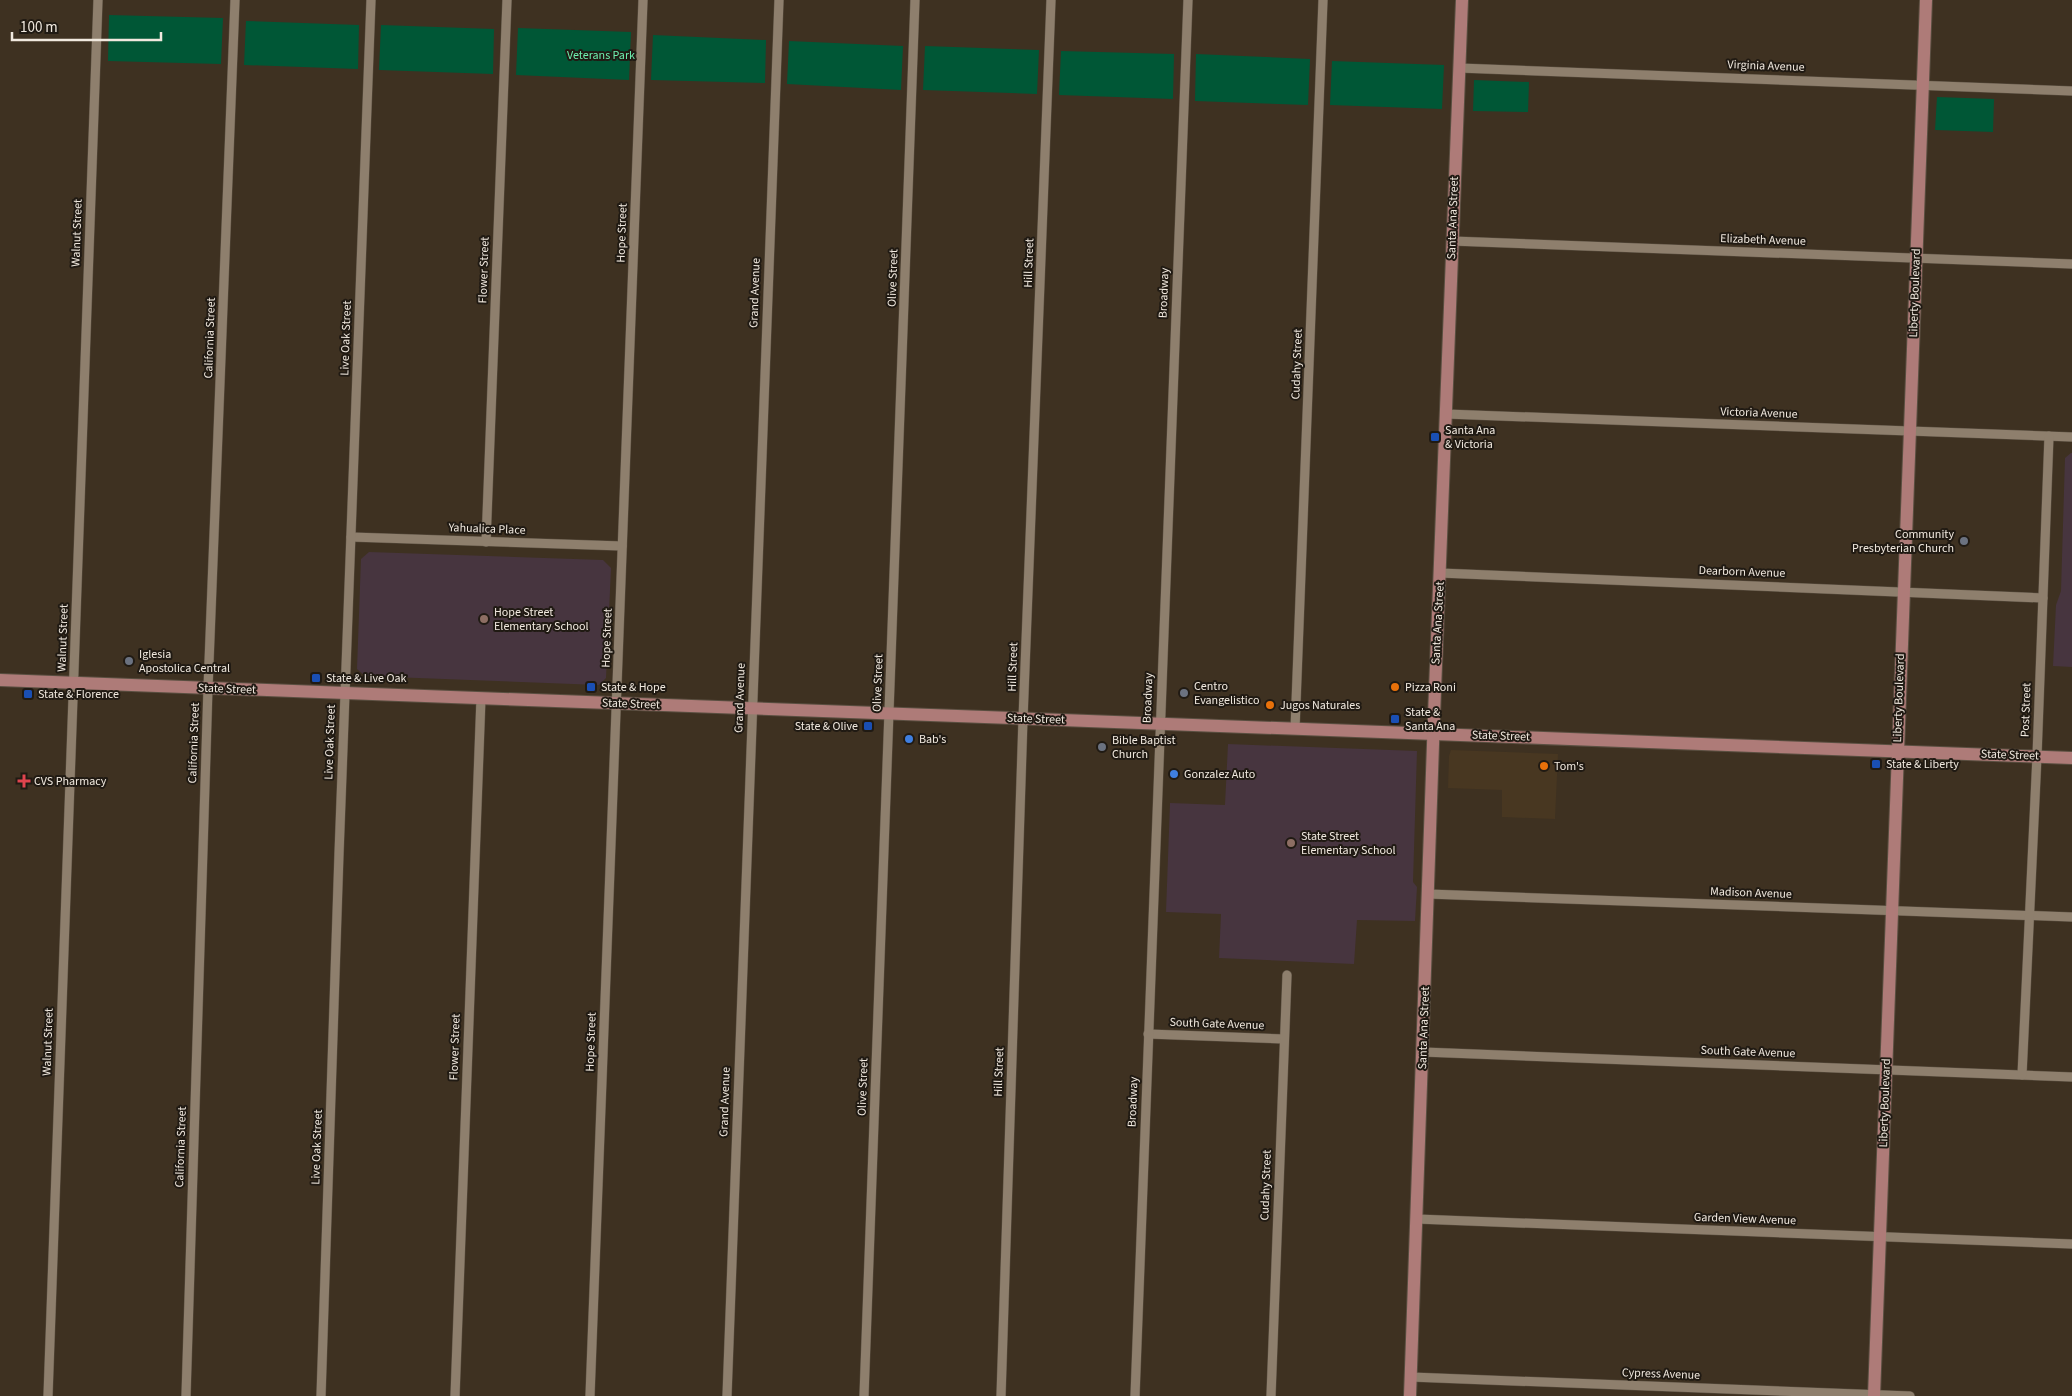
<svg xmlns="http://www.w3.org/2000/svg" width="2072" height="1396" viewBox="0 0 2072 1396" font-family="'Source Sans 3',sans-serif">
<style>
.built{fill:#483721}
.education{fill:#47353f}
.green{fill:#005736}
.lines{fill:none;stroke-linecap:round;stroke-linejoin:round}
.street-casing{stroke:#5a4f41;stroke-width:10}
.secondary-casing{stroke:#5a4f41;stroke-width:14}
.street{stroke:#8e7f6d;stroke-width:9}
.secondary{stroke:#ae7b78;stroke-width:12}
.transit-dot{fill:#1a4fb4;stroke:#201a13;stroke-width:2}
.worship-dot{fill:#6b7280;stroke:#201a13;stroke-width:2}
.education-dot{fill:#8d6e63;stroke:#201a13;stroke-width:2}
.food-dot{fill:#e8710a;stroke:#201a13;stroke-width:2}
.shop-dot{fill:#3f7fe0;stroke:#201a13;stroke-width:2}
.health-dot{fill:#e0444e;stroke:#201a13;stroke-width:2}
.labels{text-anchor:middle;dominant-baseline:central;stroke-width:4;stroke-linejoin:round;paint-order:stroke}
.park-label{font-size:12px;fill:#6defaf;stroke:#201a13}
.street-label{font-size:12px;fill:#f1e9df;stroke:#201a13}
.poi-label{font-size:12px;fill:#f1e9df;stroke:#201a13;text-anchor:start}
</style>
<rect width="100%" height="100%" fill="#3e3121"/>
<polygon class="built" points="1451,750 1558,754 1555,819 1502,817 1502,790 1448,788 1449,756"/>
<g class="education">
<polygon points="2071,453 2072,453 2072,667 2053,666 2056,605 2061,591 2065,458"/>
<polygon points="369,552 603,560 611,568 606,678 599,685 365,676 357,669 361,559"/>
<polygon points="1228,744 1417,751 1413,882 1417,887 1415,921 1357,920 1354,964 1219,958 1221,914 1166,912 1170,803 1225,805"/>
</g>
<g class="green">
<polygon points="109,15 223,18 221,64 108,61"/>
<polygon points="246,21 359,25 358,69 244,65"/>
<polygon points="381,25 494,29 493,74 379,70"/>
<polygon points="518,28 631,32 629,80 516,75"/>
<polygon points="653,35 766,40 765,83 651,80"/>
<polygon points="789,41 903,46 901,90 787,84"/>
<polygon points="925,46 1039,50 1037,94 923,90"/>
<polygon points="1061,51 1174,54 1173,99 1059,95"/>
<polygon points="1196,54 1310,59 1308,105 1195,101"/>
<polygon points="1332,61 1444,65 1442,109 1330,105"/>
<polygon points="1474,80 1529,82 1528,112 1473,111"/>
<polygon points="1937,97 1994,99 1993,132 1935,130"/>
</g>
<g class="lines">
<g class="street-casing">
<g id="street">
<polyline points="1459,68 2072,91"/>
<polyline points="1452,241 2072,264"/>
<polyline points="1446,414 2072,437"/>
<polyline points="351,537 622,546"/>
<polyline points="486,542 507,0"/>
<polyline points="1440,573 2043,598"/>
<polyline points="1295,729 1323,0"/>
<polyline points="1428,894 2072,917"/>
<polyline points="1148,1034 1284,1039"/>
<polyline points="1423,1052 2072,1077"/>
<polyline points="2022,1075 2037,756 2049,436"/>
<polyline points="1417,1219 2072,1244"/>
<polyline points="1411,1377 1910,1396"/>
<polyline points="48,1396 98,0"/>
<polyline points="186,1396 208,688 235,0"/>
<polyline points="321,1396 339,854 371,0"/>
<polyline points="455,1396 481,698"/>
<polyline points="590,1396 643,0"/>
<polyline points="727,1396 779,0"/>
<polyline points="864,1396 915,0"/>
<polyline points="1001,1396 1023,719 1051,0"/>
<polyline points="1135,1396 1188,0"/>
<polyline points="1271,1396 1287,975"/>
</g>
</g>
<g class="secondary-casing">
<g id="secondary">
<polyline points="0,680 2072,758"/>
<polyline points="1410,1396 1434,716 1462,0"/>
<polyline points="1874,1396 1926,0"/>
</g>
</g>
<use href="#street" class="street"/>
<use href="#secondary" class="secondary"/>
</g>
<g class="transit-dot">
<rect x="1430" y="432" width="10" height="10" rx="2.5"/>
<rect x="311" y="673" width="10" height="10" rx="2.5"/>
<rect x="586" y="682" width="10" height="10" rx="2.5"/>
<rect x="23" y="689" width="10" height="10" rx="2.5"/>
<rect x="1390" y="714" width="10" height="10" rx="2.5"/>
<rect x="863" y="721" width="10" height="10" rx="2.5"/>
<rect x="1871" y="759" width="10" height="10" rx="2.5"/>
</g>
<g class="worship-dot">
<circle cx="1964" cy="541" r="5"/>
<circle cx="129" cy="661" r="5"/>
<circle cx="1184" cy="693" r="5"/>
<circle cx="1102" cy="747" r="5"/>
</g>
<g class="education-dot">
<circle cx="484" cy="619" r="5"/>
<circle cx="1291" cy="843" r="5"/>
</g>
<g class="food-dot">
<circle cx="1395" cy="687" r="5"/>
<circle cx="1270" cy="705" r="5"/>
<circle cx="1544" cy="766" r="5"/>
</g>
<g class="shop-dot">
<circle cx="909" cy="739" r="5"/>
<circle cx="1174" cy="774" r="5"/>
</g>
<path class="health-dot" d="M21.5 773.5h5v5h5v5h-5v5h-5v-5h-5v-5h5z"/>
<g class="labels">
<g class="park-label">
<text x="601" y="55">Veterans Park</text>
</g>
<g class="street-label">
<text transform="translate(1766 66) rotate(2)">Virginia Avenue</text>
<text transform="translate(1453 218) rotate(-88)">Santa Ana Street</text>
<text transform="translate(77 233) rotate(-88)">Walnut Street</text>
<text transform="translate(622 233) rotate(-88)">Hope Street</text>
<text transform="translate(1763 240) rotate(2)">Elizabeth Avenue</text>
<text transform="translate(1029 263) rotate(-88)">Hill Street</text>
<text transform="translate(484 270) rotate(-88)">Flower Street</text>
<text transform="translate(893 278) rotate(-88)">Olive Street</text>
<text transform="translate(755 293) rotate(-88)">Grand Avenue</text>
<text transform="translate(1164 293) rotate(-88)">Broadway</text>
<text transform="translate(1915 293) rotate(-88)">Liberty Boulevard</text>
<text transform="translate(210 338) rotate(-88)">California Street</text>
<text transform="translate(346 338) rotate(-88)">Live Oak Street</text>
<text transform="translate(1297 364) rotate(-88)">Cudahy Street</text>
<text transform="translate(1759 413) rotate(2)">Victoria Avenue</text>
<text transform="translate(487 529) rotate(2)">Yahualica Place</text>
<text transform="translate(1742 572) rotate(2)">Dearborn Avenue</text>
<text transform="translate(1438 623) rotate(-87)">Santa Ana Street</text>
<text transform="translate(63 638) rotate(-88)">Walnut Street</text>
<text transform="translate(607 638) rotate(-88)">Hope Street</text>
<text transform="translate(1013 667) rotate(-88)">Hill Street</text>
<text transform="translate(878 683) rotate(-88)">Olive Street</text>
<text transform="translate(227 689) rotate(2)">State Street</text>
<text transform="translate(740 698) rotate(-88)">Grand Avenue</text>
<text transform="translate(1148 698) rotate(-88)">Broadway</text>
<text transform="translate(1899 698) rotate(-88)">Liberty Boulevard</text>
<text transform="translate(631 704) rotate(2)">State Street</text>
<text transform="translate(2026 710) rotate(-88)">Post Street</text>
<text transform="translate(1036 719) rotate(2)">State Street</text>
<text transform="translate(1501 736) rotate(2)">State Street</text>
<text transform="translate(330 742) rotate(-88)">Live Oak Street</text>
<text transform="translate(194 743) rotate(-88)">California Street</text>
<text transform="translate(2010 755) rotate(2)">State Street</text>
<text transform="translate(1751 893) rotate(2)">Madison Avenue</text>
<text transform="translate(1217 1024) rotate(2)">South Gate Avenue</text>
<text transform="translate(1424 1028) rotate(-88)">Santa Ana Street</text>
<text transform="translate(48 1042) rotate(-88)">Walnut Street</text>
<text transform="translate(591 1042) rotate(-88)">Hope Street</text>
<text transform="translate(455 1047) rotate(-88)">Flower Street</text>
<text transform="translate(1748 1052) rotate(2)">South Gate Avenue</text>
<text transform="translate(999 1072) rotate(-88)">Hill Street</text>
<text transform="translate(863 1087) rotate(-88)">Olive Street</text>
<text transform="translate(725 1102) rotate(-88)">Grand Avenue</text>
<text transform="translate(1133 1102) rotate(-88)">Broadway</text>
<text transform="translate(1885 1103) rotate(-88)">Liberty Boulevard</text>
<text transform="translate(181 1147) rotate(-88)">California Street</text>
<text transform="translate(317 1147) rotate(-88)">Live Oak Street</text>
<text transform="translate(1266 1185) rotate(-88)">Cudahy Street</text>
<text transform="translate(1745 1219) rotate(2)">Garden View Avenue</text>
<text transform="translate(1661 1374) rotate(2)">Cypress Avenue</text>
</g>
<g class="poi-label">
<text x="1445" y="430">Santa Ana<tspan x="1445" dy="14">&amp; Victoria</tspan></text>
<text x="1954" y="534" text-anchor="end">Community<tspan x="1954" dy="14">Presbyterian Church</tspan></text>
<text x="494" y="612">Hope Street<tspan x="494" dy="14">Elementary School</tspan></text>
<text x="139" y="654">Iglesia<tspan x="139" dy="14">Apostolica Central</tspan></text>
<text x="326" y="678">State &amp; Live Oak</text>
<text x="1194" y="686">Centro<tspan x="1194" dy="14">Evangelistico</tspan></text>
<text x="601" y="687">State &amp; Hope</text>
<text x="1405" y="687">Pizza Roni</text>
<text x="38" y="694">State &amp; Florence</text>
<text x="1280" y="705">Jugos Naturales</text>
<text x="1405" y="712">State &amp;<tspan x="1405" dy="14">Santa Ana</tspan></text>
<text x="858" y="726" text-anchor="end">State &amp; Olive</text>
<text x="919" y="739">Bab's</text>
<text x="1112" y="740">Bible Baptist<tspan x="1112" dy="14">Church</tspan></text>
<text x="1886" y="764">State &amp; Liberty</text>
<text x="1554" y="766">Tom's</text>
<text x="1184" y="774">Gonzalez Auto</text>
<text x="34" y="781">CVS Pharmacy</text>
<text x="1301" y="836">State Street<tspan x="1301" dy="14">Elementary School</tspan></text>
</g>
</g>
<path d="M12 32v8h149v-8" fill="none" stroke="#f1e9df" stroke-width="2.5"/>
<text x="20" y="32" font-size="15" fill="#f1e9df" stroke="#201a13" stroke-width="4" paint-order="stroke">100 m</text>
</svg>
